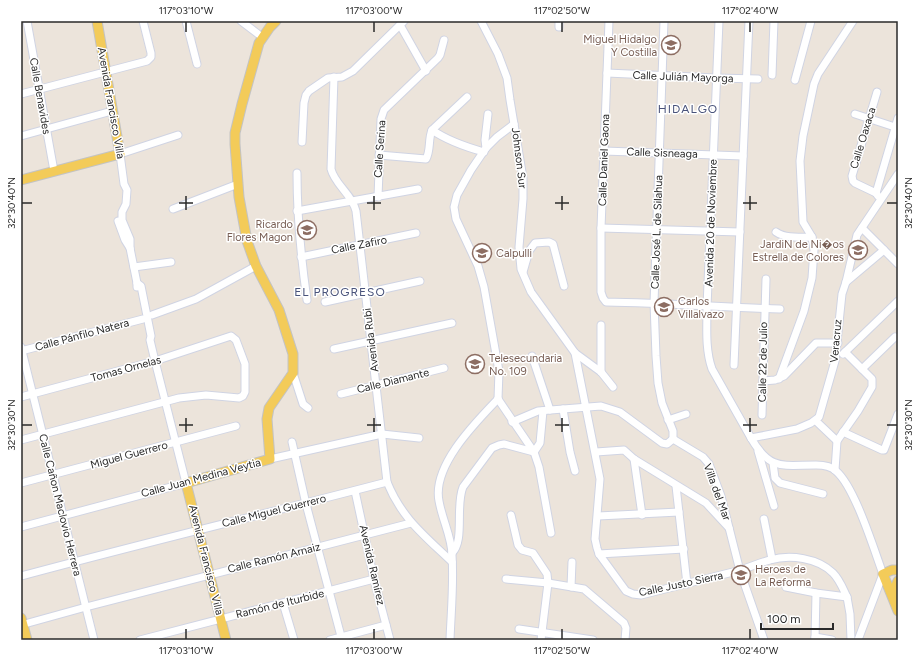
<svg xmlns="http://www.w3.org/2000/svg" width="919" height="661" viewBox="0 0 919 661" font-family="Figtree,sans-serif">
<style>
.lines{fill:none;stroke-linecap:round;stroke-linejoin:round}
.minor-casing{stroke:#d0d4e3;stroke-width:9}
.major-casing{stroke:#c3c3c3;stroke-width:11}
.minor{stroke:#fff;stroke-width:7}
.major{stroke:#f3cb59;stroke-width:9}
.ticks{fill:none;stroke:#2a2a2a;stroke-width:1.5}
.labels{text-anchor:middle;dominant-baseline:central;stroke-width:3;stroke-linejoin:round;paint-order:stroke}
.education-label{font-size:11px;fill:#785e54;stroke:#fff;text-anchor:start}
.street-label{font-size:11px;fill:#2a2a2a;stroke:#fff}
.neighbourhood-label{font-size:12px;letter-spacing:1px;fill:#49537b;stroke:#fff}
.neatline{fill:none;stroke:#2a2a2a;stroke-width:1.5}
.ticks-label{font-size:10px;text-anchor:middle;fill:#2a2a2a}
</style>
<rect width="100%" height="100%" fill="#ece4db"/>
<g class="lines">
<g class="minor-casing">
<g id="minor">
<polyline points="27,21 54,171"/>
<polyline points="186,21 197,64"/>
<polyline points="241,21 262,37"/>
<polyline points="481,21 498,54 507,78 510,100 523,178 523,199 519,247 521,269 531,292 575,353 601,372 613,387"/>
<polyline points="559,21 559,27"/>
<path d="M609,21l-8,207v64l2,6 3,4c58,1 116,5 174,7"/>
<polyline points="664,21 654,303 656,356 658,383 662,403 673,431 673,439"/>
<path d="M719,21l-12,286c0,20 -2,42 5,62l39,69c19,33 31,27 65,27 7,0 15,1 20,6 19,16 38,79 47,103l-25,66"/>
<polyline points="400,25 426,71"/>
<polyline points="607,73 716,78 758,79"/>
<polyline points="772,75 774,21"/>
<path d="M334,77l-3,92c4,16 21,25 25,42l31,271c15,37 38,54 65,80"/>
<polyline points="795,80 811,21"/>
<polyline points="21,94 147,61 151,57 151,53 143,21"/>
<polyline points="855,114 898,128"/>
<path d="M432,130c16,11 34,17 52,22"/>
<polyline points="21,136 112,111"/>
<polyline points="302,142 304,103 306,95 309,91 328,78 342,77 353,71 404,21"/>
<polyline points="486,148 485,140 488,114"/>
<polyline points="604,151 743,156"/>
<path d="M379,155l47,4c5,-9 2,-20 6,-29l35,-33"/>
<path d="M297,173c0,43 4,85 10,127"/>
<polyline points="876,193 855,183 853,181 852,176 877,92"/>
<polyline points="878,196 876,193 898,118"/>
<polyline points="378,197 381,119 384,110 438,58 440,55 444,40"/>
<polyline points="173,209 238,184"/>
<polyline points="297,211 418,189"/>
<polyline points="118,221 125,240 130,248"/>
<polyline points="601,228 740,232"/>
<polyline points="862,228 898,264"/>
<path d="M776,232c10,7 24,5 36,5"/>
<polyline points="301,257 416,233"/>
<polyline points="134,267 171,262"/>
<polyline points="523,272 529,251 535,243 549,242 553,244 564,286"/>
<polyline points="846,282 884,250"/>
<polyline points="137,287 137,283 130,248 130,239 122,220 122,212 126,204 127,190 124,184 120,154 178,135"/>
<polyline points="325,302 420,281"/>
<polyline points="152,315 196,299 256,266"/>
<polyline points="601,325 601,372"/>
<polyline points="21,347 94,640"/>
<polyline points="334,349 452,323"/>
<polyline points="21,351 143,319"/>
<path d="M575,353l25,126 -5,60 2,9 2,6 27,37 7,3 8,1c31,-8 61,-15 92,-23 13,-3 25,-9 37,-12 20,-6 48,-2 63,13 7,7 10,16 14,24l-31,-4 -30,-6"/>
<polyline points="843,354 898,301"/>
<polyline points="532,356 550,410"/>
<polyline points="734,365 749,21"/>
<polyline points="862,369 895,337"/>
<polyline points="293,373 303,404 308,408"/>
<polyline points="779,379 804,311 812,278 814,250 812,237 803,222 800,161 803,136 814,84 818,74 853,21"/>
<polyline points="763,381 775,380 784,376 816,343 838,343"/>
<polyline points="341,394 444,368"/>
<polyline points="21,397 155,361 231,336 236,340 245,364 245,392 243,396 239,398 206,395 179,398 21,440"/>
<polyline points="498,399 499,371 484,287 478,266 456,219 454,207 457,195 471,170 486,148 497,137 514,124"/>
<polyline points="498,399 534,452 539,467 551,533"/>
<polyline points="563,409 570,452 575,471"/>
<polyline points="762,415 766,279"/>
<polyline points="668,420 686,414"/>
<polyline points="816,421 837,441"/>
<polyline points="512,422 538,411 601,406 620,412 662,443 667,444 673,439"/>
<polyline points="843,432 882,450 884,450 898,414"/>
<polyline points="751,438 797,429 811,423 819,417 835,361 842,294 846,282 857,235 898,174"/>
<polyline points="673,439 703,457 709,464 721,496 740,571 764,640"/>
<polyline points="292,442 306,504 342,640"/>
<polyline points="758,451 774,506"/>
<polyline points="534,452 540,443 543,411"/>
<polyline points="596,452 624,450 634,459 706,503 729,528"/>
<polyline points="270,459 382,434 419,438"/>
<polyline points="634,459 642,515"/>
<polyline points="773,463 775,478 780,483 823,494"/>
<polyline points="835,470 837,441 858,411 872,387 872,379 845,352"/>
<polyline points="21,483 236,426"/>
<polyline points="676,486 687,584"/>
<polyline points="355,491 374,579 390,640"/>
<polyline points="511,515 518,545 522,550 533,553 547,574 548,583 541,640"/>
<polyline points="598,516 679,512"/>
<polyline points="764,519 772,559"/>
<polyline points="21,527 186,483 155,361 150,340 151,336 141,286 137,283"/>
<path d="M452,553c13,-12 3,-47 11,-66l29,-39 7,-3 5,-1 30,8"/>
<polyline points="599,554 684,549"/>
<path d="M21,576c122,-33 244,-62 366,-94"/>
<polyline points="506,579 548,583 584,589 624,623 626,628 625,640"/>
<polyline points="571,587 572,562"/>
<polyline points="847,597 850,614 851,640"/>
<polyline points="283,603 294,640"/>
<polyline points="21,625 86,607 411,523"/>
<polyline points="519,629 593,640"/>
<polyline points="815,637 832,640"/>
<polyline points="140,640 374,579"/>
<polyline points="330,640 386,625"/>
<path d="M450,640c1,-28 4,-57 2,-85 0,-17 -10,-36 -13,-54 -7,-35 36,-78 59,-102"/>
<polyline points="815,640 816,593"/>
</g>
</g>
<g class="major-casing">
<g id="major">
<polyline points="21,180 120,154 97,21"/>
<polyline points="898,570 892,570 883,574 898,611"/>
<polyline points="892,594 898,581"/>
<polyline points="21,618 27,640"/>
<polyline points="226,640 186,483 270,459 267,419 269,408 293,373 293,354 279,310 256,266 247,241 239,197 235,144 235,133 242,104 259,43 270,27 276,21"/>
</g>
</g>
<use href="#minor" class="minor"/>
<use href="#major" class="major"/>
</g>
<path class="ticks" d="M186,22v10M374,22v10M562,22v10M750,22v10M186,196v14M374,196v14M562,196v14M750,196v14M22,203h10M179,203h14M367,203h14M555,203h14M743,203h14M887,203h10M186,418v14M374,418v14M562,418v14M750,418v14M22,425h10M179,425h14M367,425h14M555,425h14M743,425h14M887,425h10M186,629v10M374,629v10M562,629v10M750,629v10"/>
<defs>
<g id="school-ring" transform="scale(1)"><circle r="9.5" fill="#fff" stroke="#8d6e63" stroke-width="1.5"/><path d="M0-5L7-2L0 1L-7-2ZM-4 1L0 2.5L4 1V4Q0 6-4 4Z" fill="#8d6e63"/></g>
</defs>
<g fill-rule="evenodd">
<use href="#school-ring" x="671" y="45"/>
<use href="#school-ring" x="307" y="230"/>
<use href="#school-ring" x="858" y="250"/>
<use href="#school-ring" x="482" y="253"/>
<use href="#school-ring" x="664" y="307"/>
<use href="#school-ring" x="475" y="364"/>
<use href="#school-ring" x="741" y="575"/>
</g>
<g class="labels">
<g class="education-label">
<text x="657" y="39" text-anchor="end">Miguel Hidalgo<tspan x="657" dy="13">Y Costilla</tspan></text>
<text x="293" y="224" text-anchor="end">Ricardo<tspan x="293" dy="13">Flores Magon</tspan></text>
<text x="844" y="244" text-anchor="end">JardiN de Ni�os<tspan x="844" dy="13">Estrella de Colores</tspan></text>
<text x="496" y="253">Calpulli</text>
<text x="678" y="301">Carlos<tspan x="678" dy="13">Villalvazo</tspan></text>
<text x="489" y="358">Telesecundaria<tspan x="489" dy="13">No. 109</tspan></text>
<text x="755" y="569">Heroes de<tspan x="755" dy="13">La Reforma</tspan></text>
</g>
<g class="street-label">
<text transform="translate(683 77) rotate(2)">Calle Julián Mayorga</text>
<text transform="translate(40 96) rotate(80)">Calle Benavides</text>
<text transform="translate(111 103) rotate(80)">Avenida Francisco Villa</text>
<text transform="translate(863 138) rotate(-73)">Calle Oaxaca</text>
<text transform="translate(380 149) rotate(-86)">Calle Serina</text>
<text transform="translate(662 153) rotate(2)">Calle Sisneaga</text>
<text transform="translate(519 158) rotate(83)">Johnson Sur</text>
<text transform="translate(604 160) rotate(-88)">Calle Daniel Gaona</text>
<text transform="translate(711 223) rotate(-88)">Avenida 20 de Noviembre</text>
<text transform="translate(657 232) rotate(-88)">Calle José L. de Silahua</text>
<text transform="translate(359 245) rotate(-11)">Calle Zafiro</text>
<text transform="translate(82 335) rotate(-15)">Calle Pánfilo Natera</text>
<text transform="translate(371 340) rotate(-97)">Avenida Rubi</text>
<text transform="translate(836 341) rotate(-85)">Veracruz</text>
<text transform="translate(763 362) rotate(-89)">Calle 22 de Julio</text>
<text transform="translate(126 369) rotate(-15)">Tomas Ornelas</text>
<text transform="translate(393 381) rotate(-14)">Calle Diamante</text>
<text transform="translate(129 455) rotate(-15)">Miguel Guerrero</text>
<text transform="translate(201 478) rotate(-15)">Calle Juan Medina Veytia</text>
<text transform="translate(717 492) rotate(70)">Villa del Mar</text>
<text transform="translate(60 505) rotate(76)">Calle Cañon Maclovio Herrera</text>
<text transform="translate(274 511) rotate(-14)">Calle Miguel Guerrero</text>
<text transform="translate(274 558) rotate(-14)">Calle Ramón Arnaiz</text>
<text transform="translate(206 560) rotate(76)">Avenida Francisco Villa</text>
<text transform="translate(372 565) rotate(77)">Avenida Ramírez</text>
<text transform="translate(681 584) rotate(-12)">Calle Justo Sierra</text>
<text transform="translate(280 604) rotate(-14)">Ramón de Iturbide</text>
</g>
<g class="neighbourhood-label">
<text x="688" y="109">HIDALGO</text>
<text x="340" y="292">EL PROGRESO</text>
</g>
</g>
<rect width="919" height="661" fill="none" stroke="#ffffff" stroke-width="44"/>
<path d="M761 623v6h72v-6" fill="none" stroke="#2a2a2a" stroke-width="2"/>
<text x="767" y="623" font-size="12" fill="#2a2a2a" stroke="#ffffff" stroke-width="3" paint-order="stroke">100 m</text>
<rect x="22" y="22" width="875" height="617" class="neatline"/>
<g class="ticks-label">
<text x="186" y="14">117°03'10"W</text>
<text x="374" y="14">117°03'00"W</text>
<text x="562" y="14">117°02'50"W</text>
<text x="750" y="14">117°02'40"W</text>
<text transform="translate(11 203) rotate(-90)" y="4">32°30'40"N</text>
<text transform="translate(908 203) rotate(-90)" y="4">32°30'40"N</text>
<text transform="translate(11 425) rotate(-90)" y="4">32°30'30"N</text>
<text transform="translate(908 425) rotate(-90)" y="4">32°30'30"N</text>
<text x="186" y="654">117°03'10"W</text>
<text x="374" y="654">117°03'00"W</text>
<text x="562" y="654">117°02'50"W</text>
<text x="750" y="654">117°02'40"W</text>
</g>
</svg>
